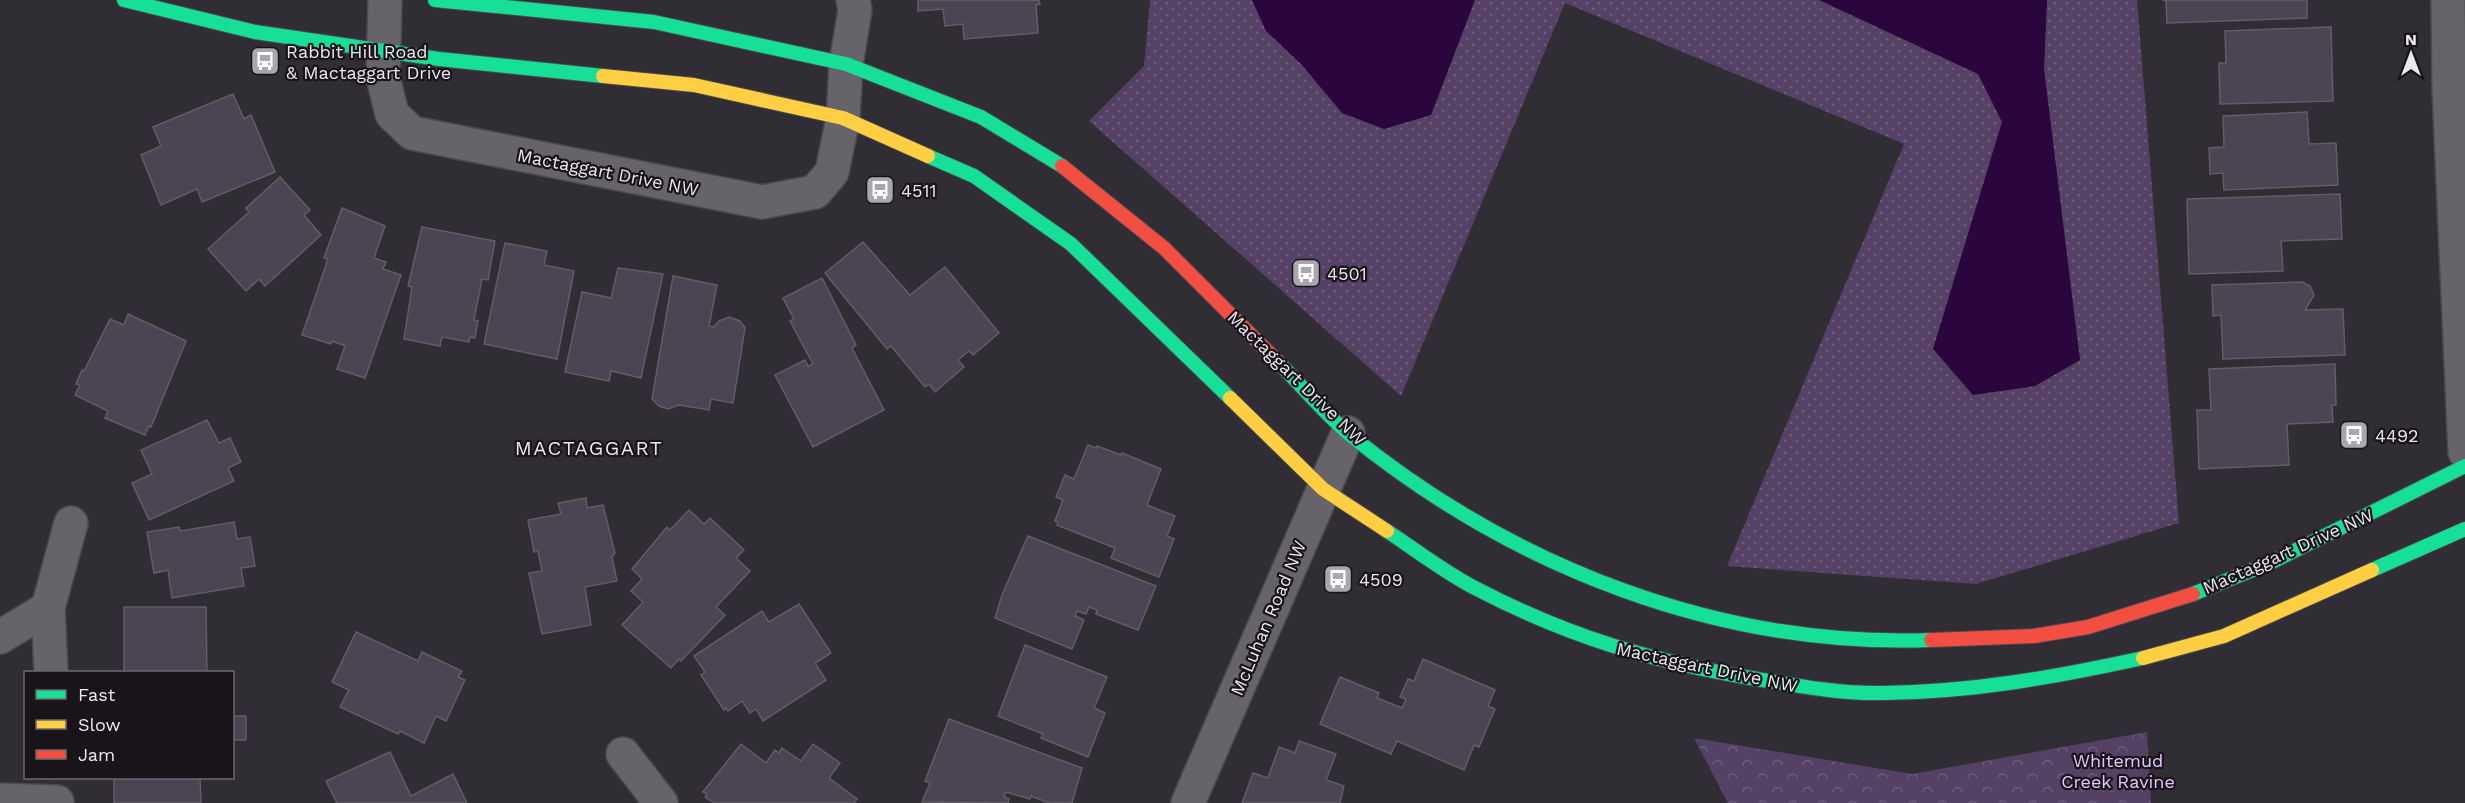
<svg xmlns="http://www.w3.org/2000/svg" width="2465" height="803" viewBox="0 0 2465 803" font-family="'Work Sans',sans-serif">
<style>
.forest{fill:url(#forest-crowns)}
.park{fill:url(#park-dots)}
.water{fill:#2b053e}
.building{fill:#4c4453;stroke:#615d63;stroke-width:1.5}
.lines{fill:none;stroke-linecap:round;stroke-linejoin:round}
.street-casing{stroke:#4b484d;stroke-width:36}
.fast-casing{stroke:#4b484d;stroke-width:16}
.slow-casing{stroke:#4b484d;stroke-width:16}
.jam-casing{stroke:#4b484d;stroke-width:16}
.street{stroke:#67636b;stroke-width:33}
.fast{stroke:#16e098;stroke-width:14}
.slow{stroke:#ffcf43;stroke-width:14}
.jam{stroke:#f24e42;stroke-width:14}
.labels{text-anchor:middle;dominant-baseline:central;stroke-width:4.5;stroke-linejoin:round;paint-order:stroke}
.poi-label{font-size:18px;fill:#ebe7ef;stroke:#18141a;text-anchor:start}
.street-label{font-size:18px;fill:#ebe7ef;stroke:#18141a}
.park-label{font-size:18px;fill:#e6c6ff;stroke:#18141a}
.neighbourhood-label{font-size:20px;letter-spacing:1.5px;fill:#ebe7ef;stroke:#18141a}
</style>
<defs>
<pattern id="forest-crowns" width="20" height="18" patternUnits="userSpaceOnUse" patternTransform="scale(1.5)"><rect width="20" height="18" fill="#544164"/><path d="M2 6a3 3 0 1 1 6 0M12 15a3 3 0 1 1 6 0" fill="none" stroke="#6d5c7a"/></pattern>
<pattern id="park-dots" width="8" height="8" patternUnits="userSpaceOnUse" patternTransform="scale(1.5)"><rect width="8" height="8" fill="#544164"/><path d="M2 2h.1M6 6h.1" fill="none" stroke="#6d5c7a" stroke-width="1.8" stroke-linecap="round"/></pattern>
</defs>
<rect width="100%" height="100%" fill="#312d34"/>
<polygon class="forest" points="2147,732 2151,803 1728,803 1694,738 1912,774"/>
<polygon class="park" points="1150,0 2137,0 2179,523 1976,584 1727,566 1904,144 1565,3 1401,396 1089,121 1144,66"/>
<g class="water">
<polygon points="1252,0 1475,0 1431,115 1384,129 1342,113 1302,65 1266,31"/>
<polygon points="1819,0 2047,0 2044,69 2080,360 2035,386 1973,395 1933,349 2002,122 1978,74"/>
</g>
<g class="building">
<polygon points="918,0 1039,0 1040,4 1036,5 1038,33 964,39 963,24 945,26 943,9 918,11"/>
<polygon points="2307,0 2307,18 2167,23 2166,1 2163,0"/>
<polygon points="2331,27 2333,101 2220,104 2219,63 2226,63 2225,31"/>
<polygon points="233,94 244,119 251,115 275,172 202,202 197,189 161,205 141,155 161,146 153,127"/>
<polygon points="2307,112 2309,144 2336,143 2338,185 2224,190 2223,173 2210,174 2209,148 2224,147 2223,116"/>
<polygon points="280,177 310,210 304,215 321,235 265,286 259,279 246,291 208,249 249,212 246,208"/>
<polygon points="2340,194 2342,239 2281,241 2283,271 2189,274 2187,199"/>
<polygon points="342,208 385,226 374,258 386,262 383,269 401,275 365,378 337,369 345,346 332,341 331,344 302,335 328,259 324,258"/>
<polygon points="422,227 495,241 488,280 482,279 474,320 478,321 475,338 470,337 469,342 442,337 440,346 404,339 412,287 408,286"/>
<polygon points="863,242 910,295 945,267 999,333 973,355 969,351 958,360 964,367 935,392 929,384 925,387 891,346 887,349 825,273"/>
<polygon points="505,243 547,251 544,265 574,271 557,359 484,344"/>
<polygon points="618,268 663,274 641,378 611,371 609,381 565,372 582,292 611,298"/>
<polygon points="673,276 717,285 709,326 714,327 719,321 729,317 740,321 745,328 733,403 711,399 709,410 679,405 668,409 659,406 652,399"/>
<polygon points="822,278 856,345 852,348 884,410 813,447 775,375 805,360 808,366 813,364 790,321 794,319 783,298"/>
<polygon points="2302,282 2310,286 2314,295 2305,310 2343,309 2345,355 2223,359 2221,315 2213,316 2212,285"/>
<polygon points="128,314 186,341 151,427 149,426 145,435 105,418 108,411 75,395 80,385 76,384 82,370 84,371 110,319 124,325"/>
<polygon points="2335,364 2336,405 2332,405 2333,422 2287,424 2289,465 2199,469 2197,410 2211,410 2209,369"/>
<polygon points="207,420 219,443 230,438 241,462 228,468 234,481 149,520 132,483 152,474 141,450"/>
<polygon points="1088,445 1096,448 1097,446 1121,455 1122,453 1161,469 1147,505 1175,516 1167,536 1174,539 1159,577 1111,558 1115,548 1057,525 1058,522 1055,521 1063,500 1056,497 1065,475 1074,479"/>
<polygon points="586,498 587,508 603,505 615,553 612,557 617,581 585,587 591,625 542,634 529,573 542,571 538,551 534,552 528,520 561,514 558,503"/>
<polygon points="689,510 704,524 710,518 744,550 736,558 750,571 716,607 725,615 681,661 679,659 671,668 622,625 643,602 631,591 642,579 632,569 667,527 670,530"/>
<polygon points="234,522 237,539 250,537 255,566 241,568 244,586 172,598 168,570 154,573 147,532 179,527 180,531"/>
<polygon points="1028,536 1156,586 1138,630 1096,614 1097,610 1089,607 1086,614 1077,611 1075,616 1084,620 1072,649 995,618 1002,595"/>
<polygon points="799,604 831,653 815,663 826,680 763,721 756,709 750,713 742,701 728,711 726,708 724,710 701,675 705,672 694,656 762,611 769,622"/>
<polygon points="124,607 206,607 207,672 124,672"/>
<polygon points="356,632 418,661 422,652 462,671 458,677 465,680 446,721 436,716 424,743 400,731 398,734 340,707 349,690 332,682"/>
<polygon points="1025,645 1107,677 1094,708 1105,713 1088,757 1041,738 1043,734 998,716"/>
<polygon points="1423,659 1495,690 1488,706 1495,709 1479,747 1474,745 1464,770 1397,741 1391,754 1320,724 1340,677 1379,693 1377,698 1402,708 1406,699 1400,697 1408,679 1414,681"/>
<rect x="232" y="716" width="14" height="24"/>
<polygon points="949,719 1082,768 1072,803 1049,803 1031,796 1030,799 1006,792 1004,797 1009,799 1008,803 922,802 930,783 925,781"/>
<polygon points="1299,741 1336,754 1326,780 1344,786 1340,803 1242,803 1253,773 1268,778 1279,747 1295,753"/>
<polygon points="741,744 766,763 775,750 779,753 782,748 801,761 813,744 840,763 829,778 857,799 854,803 714,803 705,797 707,794 703,792"/>
<polygon points="390,752 411,796 453,774 467,803 337,803 326,781"/>
<polygon points="114,778 200,778 201,803 114,803"/>
</g>
<g class="lines">
<g class="street-casing">
<g id="street">
<polyline points="385,0 383,77 392,114 412,133 762,202 815,192 832,172 843,118 846,64 855,10 853,0"/>
<polyline points="2448,0 2449,89 2465,452"/>
<polyline points="0,637 48,608"/>
<polyline points="51,672 48,608 71,523"/>
<polyline points="623,754 661,803"/>
<polyline points="0,800 57,802"/>
<polyline points="1188,803 1348,433"/>
</g>
</g>
<g class="fast-casing">
<g id="fast">
<polyline points="124,0 255,32 439,59 603,76"/>
<polyline points="435,0 654,22 846,64 981,117 1062,166"/>
<polyline points="928,156 974,176 1071,244 1230,398"/>
<path d="M1279,363c23,23 45,50 70,71 164,133 370,214 582,206"/>
<path d="M1387,531c29,19 57,41 88,57 94,49 178,74 282,91 42,7 84,15 126,14 90,-1 173,-16 260,-35"/>
<polyline points="2372,570 2465,529"/>
<polyline points="2193,594 2270,563 2465,466"/>
</g>
</g>
<g class="slow-casing">
<g id="slow">
<polyline points="603,76 694,85 843,118 928,156"/>
<polyline points="1230,398 1323,489 1387,531"/>
<polyline points="2143,658 2224,636 2372,570"/>
</g>
</g>
<g class="jam-casing">
<g id="jam">
<polyline points="1062,166 1164,248 1279,363"/>
<polyline points="1931,640 2034,636 2088,627 2193,594"/>
</g>
</g>
<use href="#street" class="street"/>
<use href="#fast" class="fast"/>
<use href="#slow" class="slow"/>
<use href="#jam" class="jam"/>
</g>
<defs>
<g id="bus-square" transform="scale(1.5)"><rect x="-9" y="-9" width="18" height="18" rx="4" fill="#aaa6ae" stroke="#18141a"/><path d="M-5-6H5V4H4V6H2V4H-2V6H-4V4H-5ZM-3.5-4V0h7V-4ZM-3.5 1.2v1.5H-2V1.2ZM2 1.2v1.5H3.5V1.2Z" fill="#fff"/></g>
</defs>
<g fill-rule="evenodd">
<use href="#bus-square" x="265" y="61"/>
<use href="#bus-square" x="880" y="190"/>
<use href="#bus-square" x="1306" y="273"/>
<use href="#bus-square" x="2354" y="435"/>
<use href="#bus-square" x="1338" y="579"/>
</g>
<g class="labels">
<g class="poi-label">
<text x="286" y="51">Rabbit Hill Road<tspan x="286" dy="21">&amp; Mactaggart Drive</tspan></text>
<text x="901" y="190">4511</text>
<text x="1327" y="273">4501</text>
<text x="2375" y="435">4492</text>
<text x="1359" y="579">4509</text>
</g>
<g class="street-label">
<text transform="translate(608 172) rotate(11)">Mactaggart Drive NW</text>
<text transform="translate(1297 378) rotate(44)">Mactaggart Drive NW</text>
<text transform="translate(2288 551) rotate(-24)">Mactaggart Drive NW</text>
<text transform="translate(1268 618) rotate(-67)">McLuhan Road NW</text>
<text transform="translate(1707 667) rotate(12)">Mactaggart Drive NW</text>
</g>
<g class="park-label">
<text x="2118" y="760">Whitemud<tspan x="2118" dy="21">Creek Ravine</tspan></text>
</g>
<g class="neighbourhood-label">
<text x="589" y="448">MACTAGGART</text>
</g>
</g>
<rect x="24" y="671" width="210" height="108" fill="#18141a" stroke="#6c686f" stroke-width="1.5"/>
<rect x="36" y="690" width="30" height="9" fill="#16e098" stroke="#6c686f" stroke-width="1.5"/>
<text x="78" y="701" font-size="18" fill="#ebe7ef">Fast</text>
<rect x="36" y="720" width="30" height="9" fill="#ffcf43" stroke="#6c686f" stroke-width="1.5"/>
<text x="78" y="731" font-size="18" fill="#ebe7ef">Slow</text>
<rect x="36" y="750" width="30" height="9" fill="#f24e42" stroke="#6c686f" stroke-width="1.5"/>
<text x="78" y="761" font-size="18" fill="#ebe7ef">Jam</text>
<g transform="translate(2411 54)" stroke="#18141a" stroke-width="4.5" paint-order="stroke">
<path d="M0-4.5L10 22L0 15L-10 22Z" fill="#ebe7ef"/>
<text y="-9" font-size="16" font-weight="bold" text-anchor="middle" fill="#ebe7ef">N</text>
</g>
</svg>
